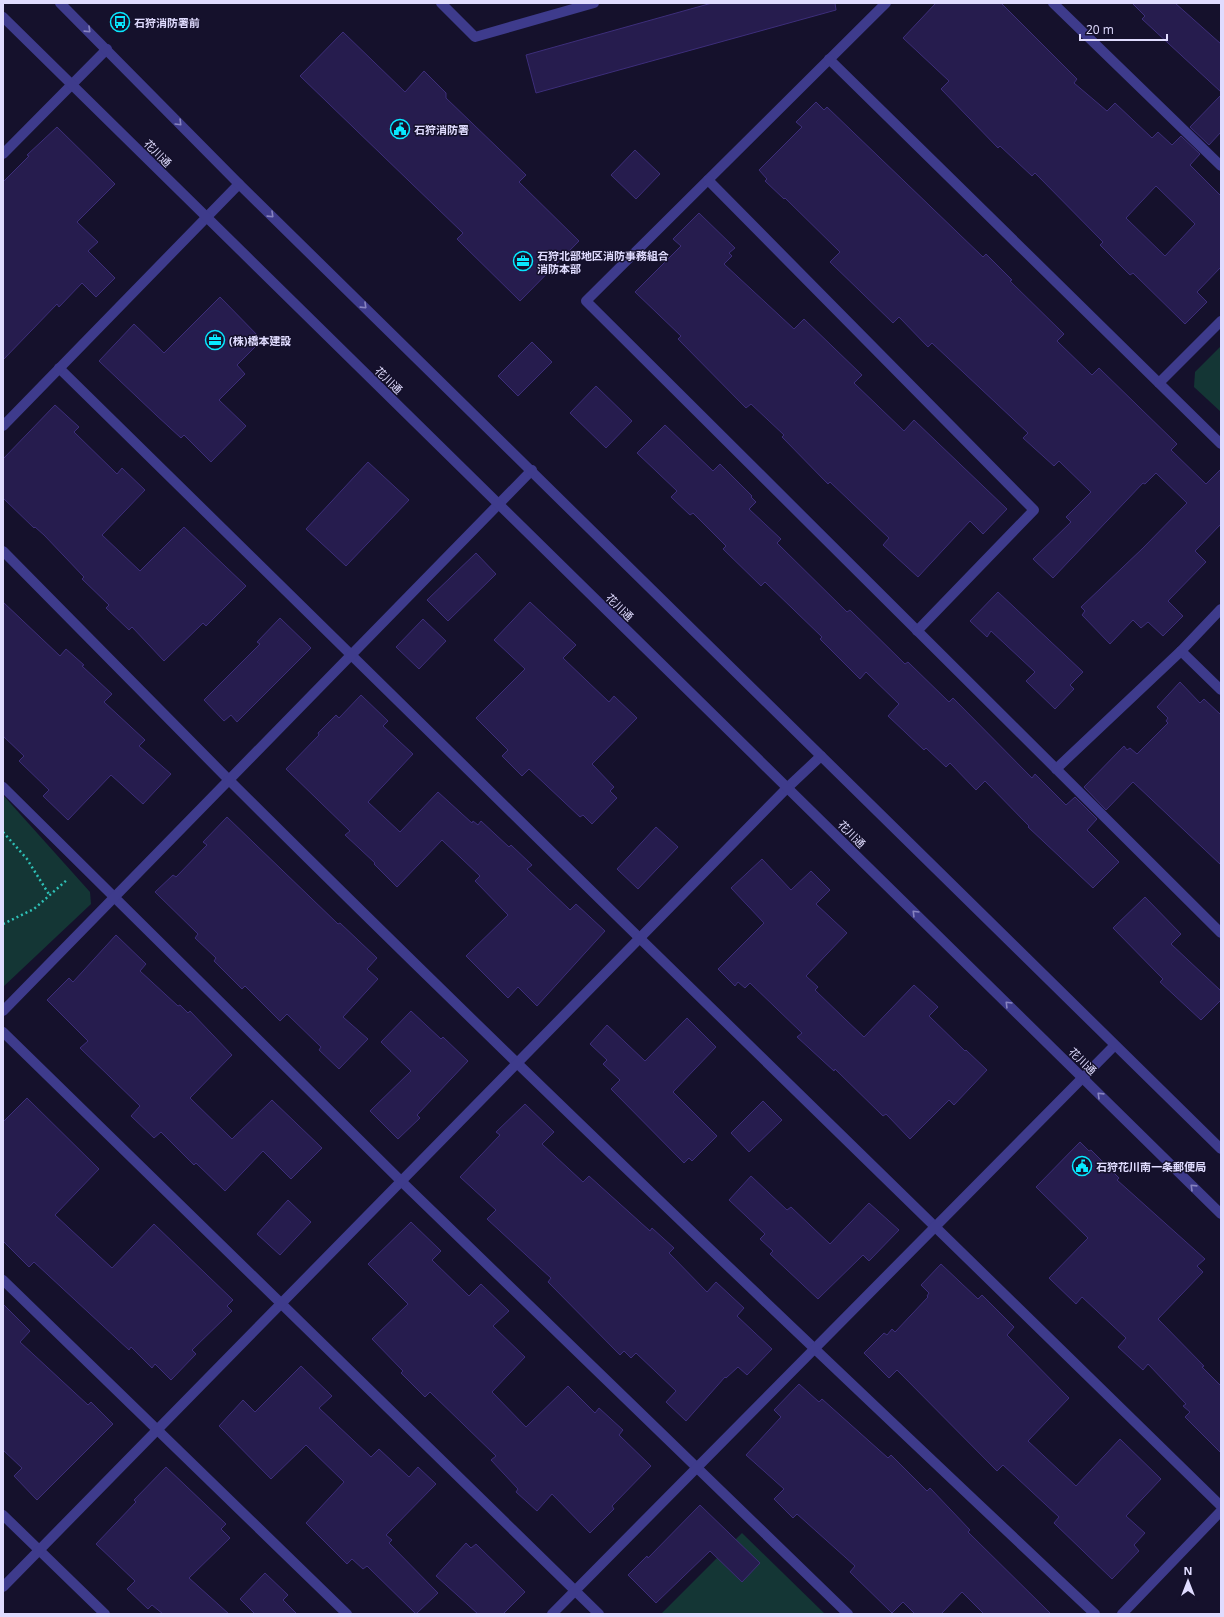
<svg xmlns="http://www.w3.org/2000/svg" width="1224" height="1617" viewBox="0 0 1224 1617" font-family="'Open Sans','Noto Sans JP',sans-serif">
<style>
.green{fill:#143635}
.building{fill:#261c4e;stroke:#3d2e7a;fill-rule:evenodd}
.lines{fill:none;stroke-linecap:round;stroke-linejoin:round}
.path{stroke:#2ec1b7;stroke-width:2.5;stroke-dasharray:2 3;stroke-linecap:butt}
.service{stroke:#3e3b8c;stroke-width:10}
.minor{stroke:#3e3b8c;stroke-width:10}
.tertiary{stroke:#3e3b8c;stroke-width:10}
.oneway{stroke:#8783c0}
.labels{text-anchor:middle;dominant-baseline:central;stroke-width:3;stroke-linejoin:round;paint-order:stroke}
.poi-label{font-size:11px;font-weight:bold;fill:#e0dcff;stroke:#15112c;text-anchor:start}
.street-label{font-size:11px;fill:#e0dcff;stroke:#15112c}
</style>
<rect width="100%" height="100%" fill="#15112c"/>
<g class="green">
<polygon points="1221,346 1221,412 1194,387 1195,372"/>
<polygon points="3,795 90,892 91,904 3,987"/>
<polygon points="742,1533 825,1614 661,1614"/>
</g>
<g class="building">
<polygon points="712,3 835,3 836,10 536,93 526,55"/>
<path d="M936,3h65l76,76 -3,4 33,28 8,-8 37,35 6,-6 14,13 9,-9 19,18 -10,11 31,31v71l-24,25 10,10 -22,22 -52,-51 -3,2 -30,-30 3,-3 -68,-69 -3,3 -32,-30 -2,2 -57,-59 8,-8 -46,-43zM1156,186l39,38 -30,32 -39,-38z"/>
<polygon points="1132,3 1175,3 1221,44 1221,92 1142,19 1145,16"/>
<polygon points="343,32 405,92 424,71 446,93 446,98 526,175 519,182 579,241 520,301 457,239 463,233 300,76"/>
<polygon points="1221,95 1221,132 1209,145 1190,127"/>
<polygon points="816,102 824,110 827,107 983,257 986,254 1012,280 1010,281 1064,334 1057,341 1092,375 1099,368 1177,444 1171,450 1206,484 1221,469 1221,524 1195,551 1206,562 1168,601 1183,616 1163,636 1148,622 1141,628 1133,620 1110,644 1082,615 1085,611 1081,607 1143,548 1187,503 1156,473 1145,484 1143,483 1053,578 1033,559 1071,522 1066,517 1091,492 1059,461 1054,466 1023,438 1028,433 932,343 928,347 899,317 893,323 830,262 840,252 785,198 784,199 765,181 767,179 759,170 802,127 796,122"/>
<polygon points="57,127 115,184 77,222 98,242 88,251 115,278 96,297 82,283 59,307 57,304 3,360 3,182 29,156 27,155"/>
<polygon points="635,150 660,174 636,199 611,175"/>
<polygon points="699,213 735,248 729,253 732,256 724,264 794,329 804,319 862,375 854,383 904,431 914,420 1007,509 983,534 970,521 918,577 883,545 889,538 830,482 828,484 782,437 784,435 751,404 746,408 678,339 681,336 635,292 681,246 673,239"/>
<polygon points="220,297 262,340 237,365 245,374 219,400 246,426 211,462 184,435 181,438 156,415 99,361 134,324 164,353"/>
<polygon points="532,342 552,362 518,396 498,376"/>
<polygon points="596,386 632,421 606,448 570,413"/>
<polygon points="55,405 79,427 74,432 117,474 122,468 145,490 102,535 140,571 184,527 246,586 206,626 203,623 164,661 132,627 129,630 106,608 109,605 82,579 84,577 44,535 35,527 34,528 3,498 3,459"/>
<polygon points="665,425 713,471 720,464 752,496 751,497 756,502 749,509 781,539 777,543 847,612 850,610 905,664 908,662 949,702 953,698 1032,778 1035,774 1066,805 1075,797 1097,819 1087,830 1119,862 1093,888 1028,827 1029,826 985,781 976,790 950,763 946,767 926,748 924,750 888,716 899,704 866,672 860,679 820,639 822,637 765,582 761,586 723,549 726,546 693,513 690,515 671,497 677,491 637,453"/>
<polygon points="368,462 409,500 346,566 306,529"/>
<polygon points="476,553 496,574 448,621 427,600"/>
<polygon points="998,592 1083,672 1070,685 1074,689 1055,709 1026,681 1035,672 991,631 987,637 970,621"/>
<polygon points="3,602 60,656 66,649 84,665 82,666 112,694 104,702 145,740 139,746 171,774 143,804 111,775 68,820 43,796 49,790 19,761 24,756 3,736"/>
<polygon points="530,602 576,645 563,658 609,702 614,696 637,718 592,764 614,787 610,791 617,798 592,824 583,815 580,817 529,769 522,776 502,756 508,750 476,718 525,669 494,640"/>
<polygon points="280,618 311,648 237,722 231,715 224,721 204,700 260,644 257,642"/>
<polygon points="423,619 446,641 419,669 396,647"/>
<polygon points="1180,682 1200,703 1204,699 1221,715 1221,865 1133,782 1106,810 1084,787 1124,746 1127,750 1130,748 1137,754 1168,723 1166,721 1168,718 1157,707"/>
<polygon points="361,695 388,721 383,726 413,754 368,802 400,832 438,792 472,823 473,821 478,825 481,821 509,847 511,845 532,865 527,869 570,910 576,904 605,931 537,1006 518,987 508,998 466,956 508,915 475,881 480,876 442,840 397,887 374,864 375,863 345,835 350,831 286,769 319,735 318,733 336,715 339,718"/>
<polygon points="227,817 338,924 340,923 377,958 367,969 378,979 343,1017 368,1039 339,1069 319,1050 321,1047 287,1014 280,1021 245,986 242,989 214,961 216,958 195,938 198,934 155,892 173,875 176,877 207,845 203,842"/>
<polygon points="656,827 678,847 638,889 617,869"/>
<polygon points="762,859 791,890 811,871 830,890 816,904 847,933 806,976 818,987 815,990 845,1019 864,1037 914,985 938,1007 929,1016 965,1051 966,1050 987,1070 954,1105 949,1100 910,1139 886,1114 883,1116 835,1069 834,1071 797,1037 802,1033 750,983 745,988 738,982 735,986 718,969 764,923 731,888"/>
<polygon points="1145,897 1181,934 1171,944 1221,991 1221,1000 1201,1020 1160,982 1163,979 1113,928"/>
<polygon points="116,935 146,964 140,971 178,1006 180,1005 188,1013 190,1011 232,1055 190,1098 232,1139 272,1100 322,1148 291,1179 263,1151 225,1191 196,1163 194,1165 161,1132 154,1138 131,1116 140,1106 80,1048 88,1041 47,1000 69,978 73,982"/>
<polygon points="411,1011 441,1039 443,1037 468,1061 417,1115 420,1118 398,1139 370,1111 411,1071 381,1042"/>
<polygon points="687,1018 716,1047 673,1092 717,1136 692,1161 689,1158 684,1163 611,1089 620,1080 603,1064 607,1060 590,1044 607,1025 645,1061"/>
<polygon points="27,1098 99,1169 55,1215 112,1268 154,1224 233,1300 227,1306 232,1311 192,1350 196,1354 171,1380 155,1364 152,1368 131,1347 129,1350 34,1262 29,1267 3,1241 3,1122"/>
<polygon points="763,1101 782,1120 749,1152 731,1133"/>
<polygon points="525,1104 554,1132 542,1144 583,1182 589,1176 650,1231 652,1228 674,1248 669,1253 707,1292 716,1282 744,1308 737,1316 772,1349 747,1375 738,1367 726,1378 725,1377 686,1421 666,1402 676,1391 636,1353 631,1358 624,1351 620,1355 548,1282 551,1278 487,1219 496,1210 460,1177 500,1135 496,1132"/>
<polygon points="1080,1142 1089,1151 1091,1150 1119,1178 1117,1180 1205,1259 1197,1266 1203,1272 1158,1319 1204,1366 1202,1367 1221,1386 1221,1453 1185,1417 1190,1412 1183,1406 1186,1404 1148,1364 1143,1370 1118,1347 1126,1338 1082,1297 1076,1304 1049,1278 1088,1238 1036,1187"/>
<polygon points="751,1176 787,1210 791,1207 830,1244 869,1203 899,1230 869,1261 863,1255 818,1299 770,1254 773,1251 760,1239 765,1234 729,1200"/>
<polygon points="288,1200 311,1222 280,1255 257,1234"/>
<polygon points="411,1222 441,1251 432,1260 469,1296 481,1284 509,1311 493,1326 525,1357 492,1392 526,1427 568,1386 595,1413 599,1408 623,1430 619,1435 651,1466 612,1506 614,1509 590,1533 552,1494 537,1511 516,1492 518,1489 491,1460 496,1456 430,1392 425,1397 401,1373 403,1371 372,1339 408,1304 368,1264"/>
<polygon points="941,1264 978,1299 982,1295 1014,1327 1007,1335 1069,1398 1028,1441 1076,1486 1120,1439 1161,1479 1126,1516 1145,1533 1134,1545 1139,1551 1112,1579 1054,1523 1059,1517 1003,1465 997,1471 897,1370 889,1378 864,1353 884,1333 887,1335 892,1329 895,1332 928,1297 927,1296 929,1293 921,1285"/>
<polygon points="3,1304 30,1331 20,1342 88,1405 91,1402 113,1424 37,1500 14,1476 22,1468 3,1450"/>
<polygon points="301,1366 332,1396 319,1408 371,1457 379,1449 409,1477 418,1467 436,1484 386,1535 392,1540 389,1543 438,1593 416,1614 367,1566 363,1569 352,1559 347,1564 306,1523 344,1482 306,1445 271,1479 219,1426 243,1400 255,1412"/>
<polygon points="799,1384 819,1402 822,1399 888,1458 891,1455 927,1491 930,1488 970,1530 968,1532 1051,1614 984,1614 962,1592 941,1614 915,1614 903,1602 892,1613 850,1572 855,1566 797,1514 793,1518 774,1499 784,1489 746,1455 781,1417 774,1410"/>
<polygon points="166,1467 226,1524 221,1529 230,1538 189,1578 229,1614 163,1614 152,1605 148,1609 127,1589 135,1581 96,1544 136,1502 134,1500"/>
<polygon points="700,1505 760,1563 742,1582 710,1551 656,1603 628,1575 647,1556 648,1558"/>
<polygon points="466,1543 471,1548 476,1544 525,1592 503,1614 478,1614 436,1576"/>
<polygon points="265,1573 288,1595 283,1600 297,1614 255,1614 240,1599"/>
</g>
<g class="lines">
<g class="path">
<polyline points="3,832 27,859 50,896"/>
<polyline points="3,924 34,909 68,879"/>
</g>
<polyline class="service" points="441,3 475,37 594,3"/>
<g class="minor">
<polyline points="886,3 586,301 1221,933"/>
<polyline points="1053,3 1221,166"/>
<polyline points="829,59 1221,444"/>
<polyline points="3,154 107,49"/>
<polyline points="708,180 1034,510 917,631"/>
<path d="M59,368c385,382 775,758 1162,1138"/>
<polyline points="1159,383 1221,321"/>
<polyline points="3,426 239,184"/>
<path d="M3,551c75,76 150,153 226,229 284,283 574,559 866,834"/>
<polyline points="1181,651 1221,690"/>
<polyline points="1056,769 1181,651 1221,609"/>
<polyline points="3,787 401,1181 848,1614"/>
<polyline points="3,1011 532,470"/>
<polyline points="3,1032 599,1614"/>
<polyline points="3,1280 347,1614"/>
<polyline points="3,1515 105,1614"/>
<polyline points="3,1587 787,788 821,756"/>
<polyline points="552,1614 1114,1046"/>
<polyline points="1122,1614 1221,1511"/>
</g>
<g class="tertiary">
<polyline points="60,3 239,184 1221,1149"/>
<polyline points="3,17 1221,1214"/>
</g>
</g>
<defs><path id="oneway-chevron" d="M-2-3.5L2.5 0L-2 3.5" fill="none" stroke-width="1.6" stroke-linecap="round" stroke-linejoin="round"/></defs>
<g class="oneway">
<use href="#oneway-chevron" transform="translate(88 30) rotate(44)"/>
<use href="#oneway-chevron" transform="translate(179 123) rotate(45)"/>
<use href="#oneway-chevron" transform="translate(271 215) rotate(44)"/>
<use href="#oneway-chevron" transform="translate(364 306) rotate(44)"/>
<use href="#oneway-chevron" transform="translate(915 913) rotate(-135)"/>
<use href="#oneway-chevron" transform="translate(1008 1004) rotate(-135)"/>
<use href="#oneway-chevron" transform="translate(1100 1095) rotate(-136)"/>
<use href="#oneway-chevron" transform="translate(1193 1187) rotate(-136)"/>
</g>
<defs>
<g id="bus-ring" transform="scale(1)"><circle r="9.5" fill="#15112c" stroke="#08e8ff" stroke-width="1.5"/><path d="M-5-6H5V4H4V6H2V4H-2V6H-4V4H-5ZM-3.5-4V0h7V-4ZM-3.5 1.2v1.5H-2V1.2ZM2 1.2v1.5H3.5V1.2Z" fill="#08e8ff"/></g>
<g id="civic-ring" transform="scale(1)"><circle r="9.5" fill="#15112c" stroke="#08e8ff" stroke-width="1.5"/><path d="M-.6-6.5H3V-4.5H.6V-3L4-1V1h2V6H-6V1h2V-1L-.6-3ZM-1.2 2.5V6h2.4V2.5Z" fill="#08e8ff"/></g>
<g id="office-ring" transform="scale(1)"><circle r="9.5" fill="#15112c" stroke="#08e8ff" stroke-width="1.5"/><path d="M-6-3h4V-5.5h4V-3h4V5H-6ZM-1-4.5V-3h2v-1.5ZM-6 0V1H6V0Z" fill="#08e8ff"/></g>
</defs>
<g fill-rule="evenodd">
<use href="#bus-ring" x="120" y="22"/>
<use href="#civic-ring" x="400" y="129"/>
<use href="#office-ring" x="523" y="261"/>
<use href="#office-ring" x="215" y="340"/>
<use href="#civic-ring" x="1082" y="1166"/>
</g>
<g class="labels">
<g class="poi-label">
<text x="134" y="22">石狩消防署前</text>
<text x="414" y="129">石狩消防署</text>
<text x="537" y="255">石狩北部地区消防事務組合<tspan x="537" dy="13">消防本部</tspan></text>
<text x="229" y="340">(株)橋本建設</text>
<text x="1096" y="1166">石狩花川南一条郵便局</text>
</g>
<g class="street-label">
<text transform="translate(158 153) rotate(45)">花川通</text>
<text transform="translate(389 380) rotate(44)">花川通</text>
<text transform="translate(620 607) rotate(44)">花川通</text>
<text transform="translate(852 834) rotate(45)">花川通</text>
<text transform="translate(1083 1061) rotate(44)">花川通</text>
</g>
</g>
<rect width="1224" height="1617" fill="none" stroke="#e0dcff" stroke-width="8"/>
<g transform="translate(1188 1581)" stroke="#15112c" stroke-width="3" paint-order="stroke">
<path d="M0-3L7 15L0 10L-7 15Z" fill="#e0dcff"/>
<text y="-6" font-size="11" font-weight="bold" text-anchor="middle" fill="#e0dcff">N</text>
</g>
<path d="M1080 34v6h87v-6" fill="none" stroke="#e0dcff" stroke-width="2"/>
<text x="1086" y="34" font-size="12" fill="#e0dcff" stroke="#15112c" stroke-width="3" paint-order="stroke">20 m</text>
</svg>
